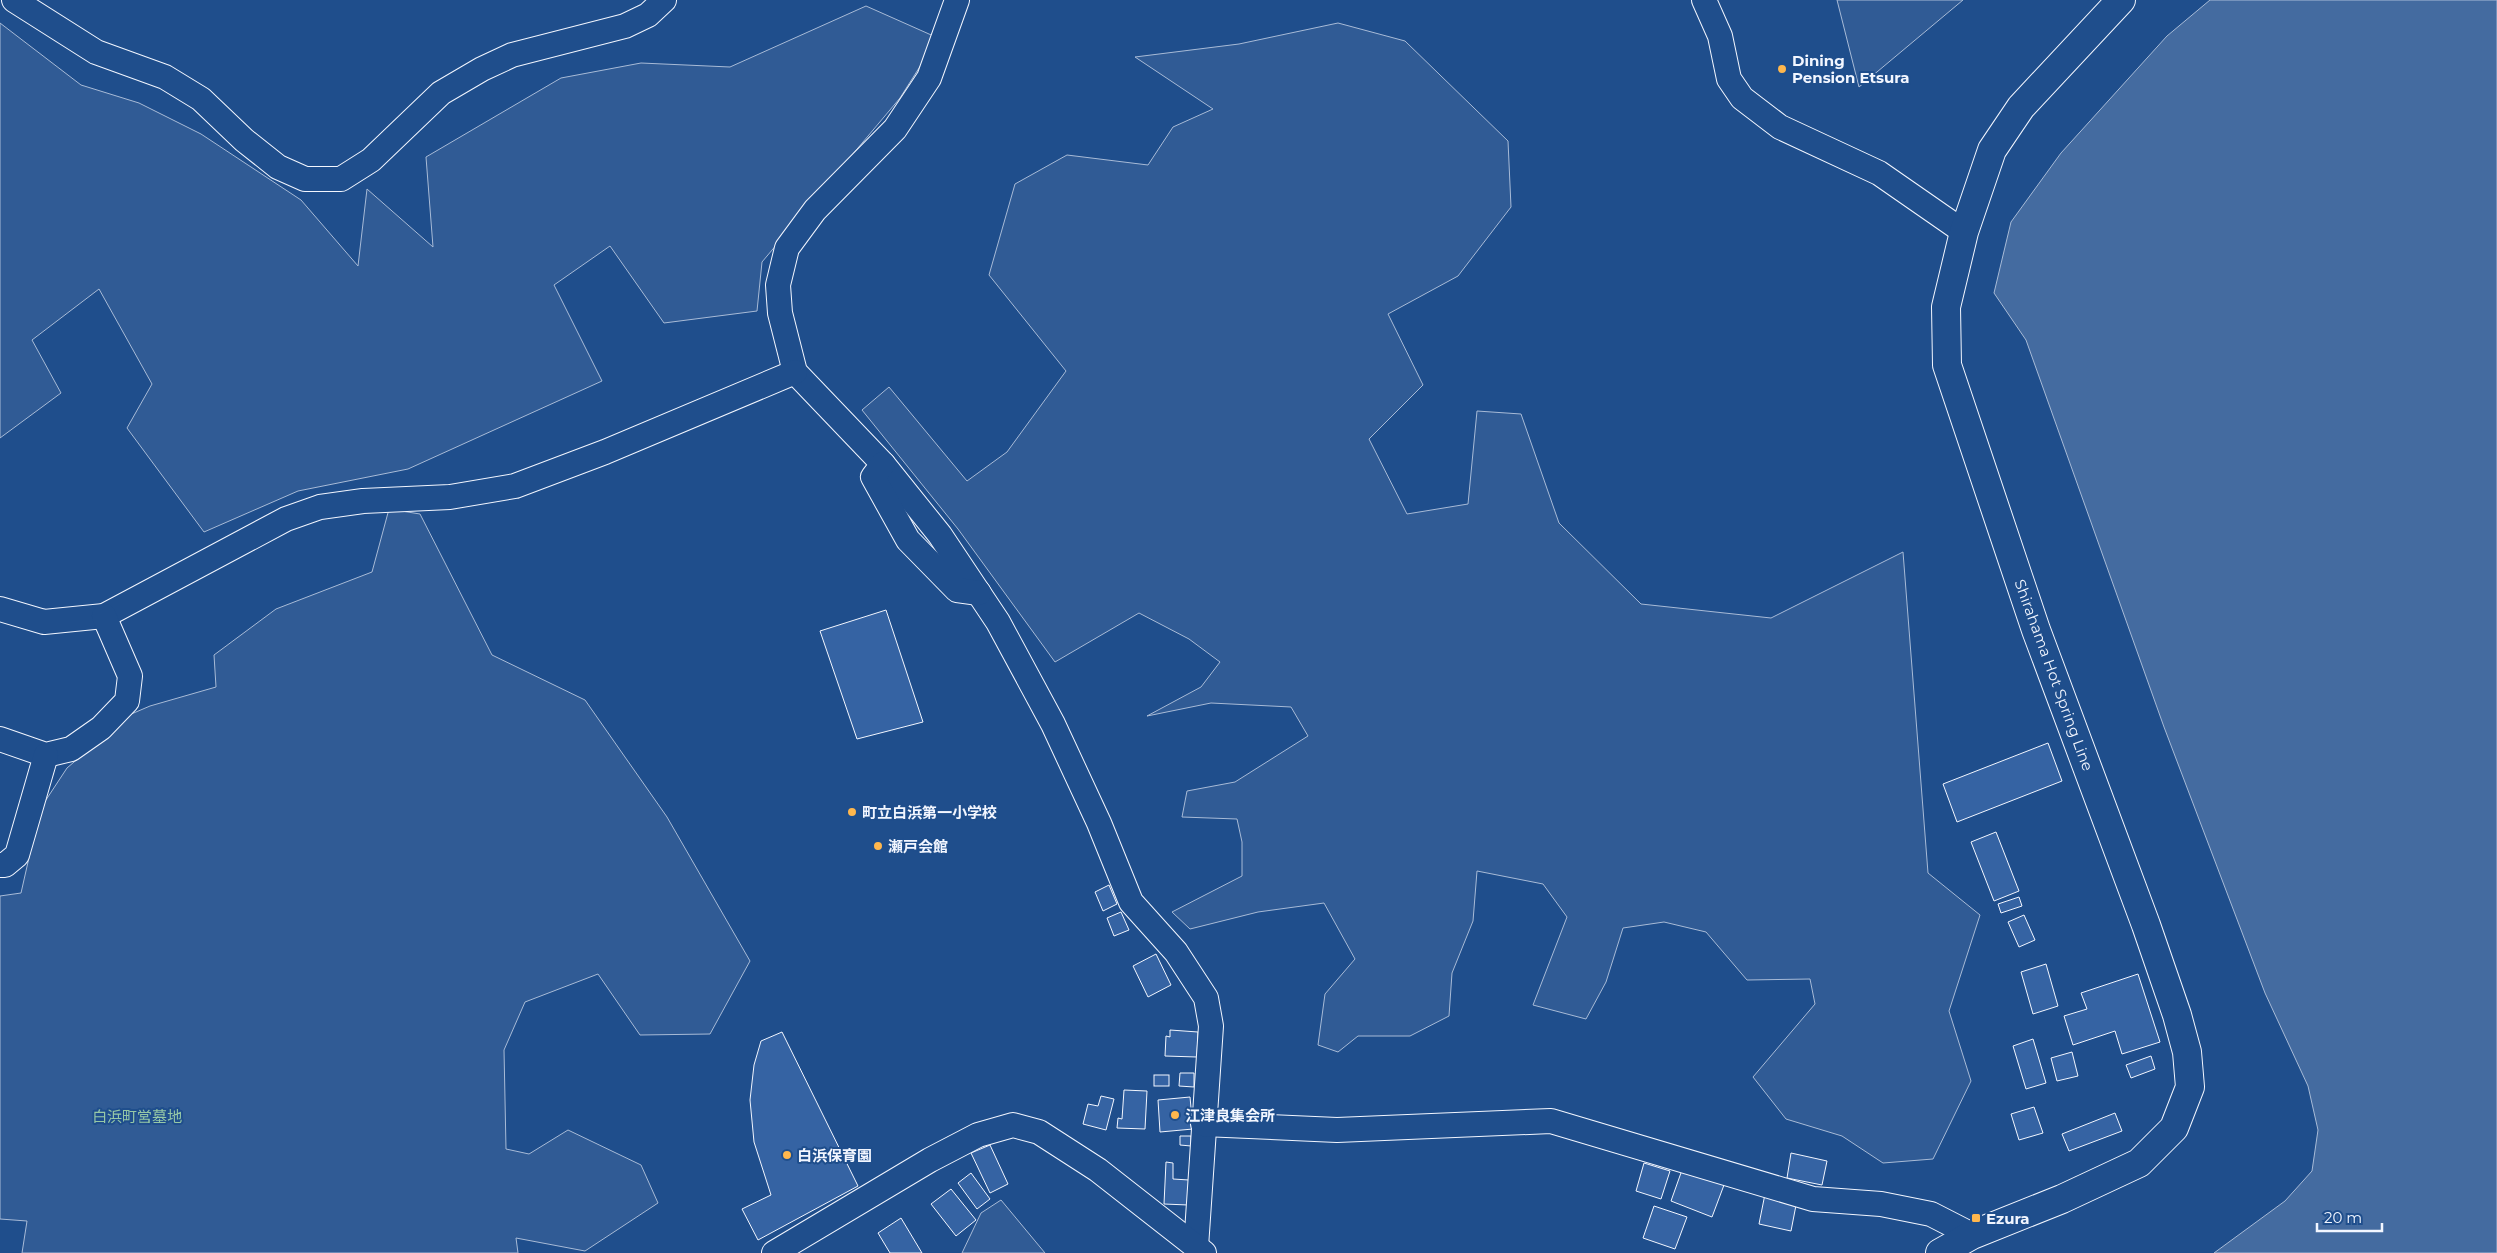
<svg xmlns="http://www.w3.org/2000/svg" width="2497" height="1253" viewBox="0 0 2497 1253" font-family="Montserrat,'Noto Sans JP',sans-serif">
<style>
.built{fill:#305b95;stroke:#a8bbd7}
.water{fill:#446ba0;stroke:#a8bbd7}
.building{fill:#3563a3;stroke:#f2f6ff}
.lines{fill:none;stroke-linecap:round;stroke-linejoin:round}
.minor-casing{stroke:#f2f6ff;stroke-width:26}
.major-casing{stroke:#f2f6ff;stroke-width:30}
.minor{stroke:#1f4e8c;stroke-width:24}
.major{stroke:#1f4e8c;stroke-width:28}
.poi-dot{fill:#ffb74d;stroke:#1f4e8c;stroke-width:2}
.labels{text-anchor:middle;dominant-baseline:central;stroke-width:4;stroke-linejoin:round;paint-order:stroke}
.poi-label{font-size:15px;font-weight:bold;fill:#f2f6ff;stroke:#1f4e8c;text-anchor:start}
.street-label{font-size:15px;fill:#f2f6ff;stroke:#1f4e8c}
.park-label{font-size:15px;fill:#97c8a6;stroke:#1f4e8c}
</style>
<rect width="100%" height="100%" fill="#1f4e8c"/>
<g class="built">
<polygon points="1837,0 1963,0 1859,87"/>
<polygon points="866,6 938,38 900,98 762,262 757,311 664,323 610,246 554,285 602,381 408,469 298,491 204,532 127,428 152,384 99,289 32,340 61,393 0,438 0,23 81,85 139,103 201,134 301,200 358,266 367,189 433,247 426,157 561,78 641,63 730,67"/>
<polygon points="1338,23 1405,41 1508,141 1511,207 1458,276 1388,314 1423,385 1369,439 1407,514 1468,504 1477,411 1521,414 1559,523 1641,604 1771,618 1903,552 1928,873 1980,915 1949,1011 1971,1081 1933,1159 1883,1163 1842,1136 1786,1119 1753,1077 1815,1004 1810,979 1747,980 1706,932 1664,922 1623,928 1606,982 1586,1019 1533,1005 1567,917 1543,884 1477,871 1473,921 1452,973 1449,1016 1410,1036 1358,1036 1338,1052 1318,1045 1325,994 1355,959 1324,903 1258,912 1190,929 1172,912 1242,876 1242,842 1237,819 1182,817 1187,791 1235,782 1308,736 1291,707 1211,703 1147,716 1201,687 1220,662 1189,639 1139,613 1055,662 958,529 862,410 889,387 967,481 1007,452 1066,371 989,275 1015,184 1067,155 1148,165 1173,127 1213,109 1135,57 1239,44"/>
<polygon points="389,509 420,514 492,655 585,700 667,817 750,961 710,1034 640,1035 598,974 525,1002 504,1050 506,1149 529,1154 568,1130 641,1165 658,1203 585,1251 516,1238 518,1253 22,1253 27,1221 0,1219 0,896 21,893 40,809 67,768 129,715 150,706 216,687 214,655 276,609 372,572"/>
<polygon points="1001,1200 1045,1253 962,1253 981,1213"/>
</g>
<polygon class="water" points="2210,0 2497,0 2497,1253 2214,1253 2285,1201 2312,1171 2318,1130 2308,1086 2265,993 2164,727 2026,340 1994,293 2011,222 2061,153 2167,36"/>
<g class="building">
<polygon points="886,610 923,722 857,739 820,631"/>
<polygon points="2048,743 2062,781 1957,822 1943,784"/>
<polygon points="1996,832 2019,891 1994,901 1971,842"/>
<polygon points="1109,885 1117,904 1103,911 1095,892"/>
<polygon points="2019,897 2022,906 2001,913 1998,904"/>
<polygon points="1121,912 1129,930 1114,936 1107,918"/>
<polygon points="2024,915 2035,940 2019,947 2008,922"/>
<polygon points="1156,954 1171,985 1148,997 1133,966"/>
<polygon points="2046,964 2058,1006 2033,1014 2021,972"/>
<polygon points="2138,974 2160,1042 2122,1054 2115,1031 2073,1045 2064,1016 2087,1009 2081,993"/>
<polygon points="1170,1030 1198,1032 1197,1057 1165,1056 1166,1036 1170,1037"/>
<polygon points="782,1032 858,1186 758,1240 742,1209 771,1195 754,1142 750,1100 754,1065 761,1041"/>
<polygon points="2033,1039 2046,1083 2026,1089 2013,1046"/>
<polygon points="2072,1052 2078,1076 2057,1081 2051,1058"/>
<polygon points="2151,1056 2155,1069 2131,1078 2126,1065"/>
<polygon points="1180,1073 1194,1073 1194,1087 1179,1086"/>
<rect x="1154" y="1075" width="15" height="11"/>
<polygon points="1124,1090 1147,1091 1145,1129 1117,1128 1118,1118 1122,1119"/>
<polygon points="1101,1096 1114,1099 1106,1130 1083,1124 1088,1104 1098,1106"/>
<polygon points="1190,1097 1193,1129 1160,1132 1158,1100"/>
<polygon points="2034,1107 2043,1133 2019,1140 2011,1114"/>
<polygon points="2115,1113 2122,1131 2069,1151 2062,1134"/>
<polygon points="1180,1136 1191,1136 1191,1146 1180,1145"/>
<polygon points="990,1145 1008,1184 990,1193 971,1153"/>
<polygon points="1791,1153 1827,1161 1822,1185 1787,1178"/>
<polygon points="1166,1162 1173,1163 1173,1179 1189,1180 1188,1205 1164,1204"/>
<polygon points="1644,1163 1670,1171 1661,1199 1636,1191"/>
<polygon points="1682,1170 1724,1185 1712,1217 1671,1201"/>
<polygon points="971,1173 990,1199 977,1209 958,1183"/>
<polygon points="951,1189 976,1220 956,1236 931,1204"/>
<polygon points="1765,1194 1797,1200 1791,1231 1759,1224"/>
<polygon points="1654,1206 1687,1217 1675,1249 1643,1238"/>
<polygon points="901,1218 922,1253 890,1253 878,1233"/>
</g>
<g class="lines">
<g class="minor-casing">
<g id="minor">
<polyline points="14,0 96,52 165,77 201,99 244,140 278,167 305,179 341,179 371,160 441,93 482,69 512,55 625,26 648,15 664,0"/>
<polyline points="957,0 929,78 895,129 815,210 787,248 778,285 780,313 795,372 883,464 940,535 998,622 1053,724 1099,823 1131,902 1176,952 1206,998 1211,1026 1196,1247"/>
<polyline points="1704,0 1720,36 1729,79 1742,98 1780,127 1879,173 1964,232"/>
<polyline points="883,464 873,477 908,540 957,590 979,593"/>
<polyline points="0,609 44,622 104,616 286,519 320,507 363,501 450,497 515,486 605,452 795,372"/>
<polyline points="0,739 46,755 71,749 101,728 127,701 130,676 104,616"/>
<polyline points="0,865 5,865 17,855 46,755"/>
<polyline points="1203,1124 1337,1130 1551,1121 1813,1199 1881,1204 1931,1214 1972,1235"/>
<polyline points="774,1253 930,1160 978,1135 1013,1125 1039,1132 1098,1170 1204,1253"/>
</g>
</g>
<g class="major-casing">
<polyline id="major" points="1940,1253 1972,1235 2062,1199 2139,1163 2174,1128 2190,1087 2187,1052 2177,1015 2146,925 2036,630 1947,365 1946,307 1964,232 1992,150 2021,107 2121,0"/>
</g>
<use href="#minor" class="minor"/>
<use href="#major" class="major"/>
</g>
<g class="poi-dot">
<circle cx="1782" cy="69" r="5"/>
<circle cx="852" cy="812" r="5"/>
<circle cx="878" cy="846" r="5"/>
<circle cx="1175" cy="1115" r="5"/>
<circle cx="787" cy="1155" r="5"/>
<rect x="1971" y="1213" width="10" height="10" rx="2.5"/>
</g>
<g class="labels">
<g class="poi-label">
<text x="1792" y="60">Dining<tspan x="1792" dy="17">Pension Etsura</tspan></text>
<text x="862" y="812">町立白浜第一小学校</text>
<text x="888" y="846">瀬戸会館</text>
<text x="1185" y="1115">江津良集会所</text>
<text x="797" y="1155">白浜保育園</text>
<text x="1986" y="1218">Ezura</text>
</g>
<g class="street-label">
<text transform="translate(2054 675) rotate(70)">Shirahama Hot Spring Line</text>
</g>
<g class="park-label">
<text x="137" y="1116">白浜町営墓地</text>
</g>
</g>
<path d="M2317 1223v8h65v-8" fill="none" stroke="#f2f6ff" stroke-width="2.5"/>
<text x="2324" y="1223" font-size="15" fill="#f2f6ff" stroke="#1f4e8c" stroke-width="4" paint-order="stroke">20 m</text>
</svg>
